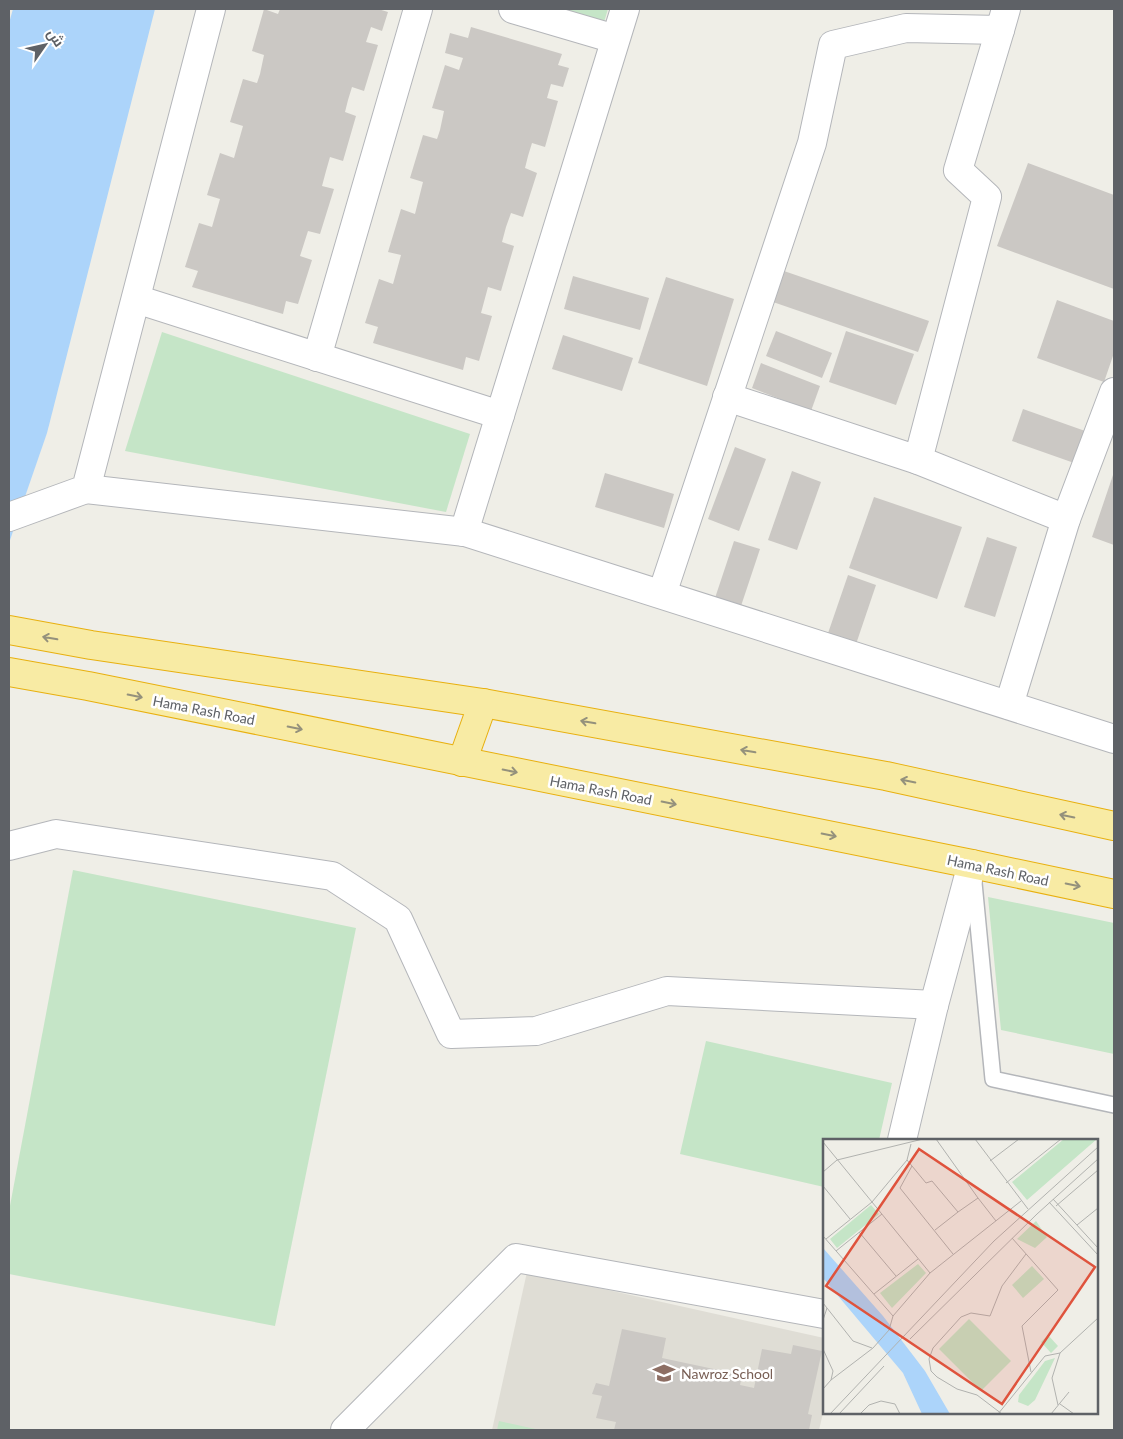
<svg xmlns="http://www.w3.org/2000/svg" width="1123" height="1439" viewBox="0 0 1123 1439" font-family="Lato,Cairo,sans-serif">
<style>
.education{fill:#dfddd5}
.green{fill:#c5e5c7}
.water{fill:#acd4fa}
.building{fill:#cbc8c4}
.lines{fill:none;stroke-linecap:round;stroke-linejoin:round}
.service-casing{stroke:#b4b6ba;stroke-width:18}
.minor-casing{stroke:#b4b6ba;stroke-width:30}
.tertiary-casing{stroke:#b4b6ba;stroke-width:30}
.trunk-casing{stroke:#e8b00f;stroke-width:30}
.service{stroke:#fff;stroke-width:15}
.minor{stroke:#fff;stroke-width:28}
.tertiary{stroke:#fff;stroke-width:28}
.trunk{stroke:#f8eba4;stroke-width:28}
.oneway{stroke:#94917c}
.labels{text-anchor:middle;dominant-baseline:central;stroke-width:5;stroke-linejoin:round;paint-order:stroke}
.street-label{font-size:14px;fill:#5e6166;stroke:#fff}
.education-label{font-size:14px;fill:#785e54;stroke:#fff;text-anchor:start}
.inset-road{fill:none;stroke:#b1b2af;stroke-width:1}
.view{fill:#df533d;fill-opacity:0.15;stroke:#df533d;stroke-width:2.5}
.inset-edge{fill:none;stroke:#5e6166;stroke-width:2.5}
</style>
<rect width="100%" height="100%" fill="#efeee7"/>
<polygon class="education" points="527,1272 824,1338 824,1409 819,1430 492,1430"/>
<g class="green">
<polygon points="560,9 608,9 604,22"/>
<polygon points="162,332 470,434 446,512 125,451"/>
<polygon points="73,870 356,928 275,1326 9,1274 9,1211"/>
<polygon points="988,897 1114,923 1114,1054 1001,1030"/>
<polygon points="706,1041 892,1083 879,1140 824,1140 824,1187 680,1154"/>
<polygon points="499,1421 540,1430 497,1430"/>
</g>
<polygon class="water" points="13,9 155,9 47,433 9,543 9,23"/>
<g class="building">
<polygon points="264,9 278,14 280,9 378,9 388,12 382,31 371,27 366,42 378,45 364,91 352,87 348,100 345,112 356,116 343,161 330,157 326,171 322,186 334,189 320,234 308,231 300,256 312,260 298,304 286,301 283,314 192,287 198,271 185,267 199,223 212,227 220,199 207,195 220,153 234,158 243,126 230,122 243,79 257,83 260,74 264,55 252,51"/>
<polygon points="471,27 562,54 558,65 569,68 563,87 551,84 547,98 558,101 545,147 532,143 528,156 525,168 537,173 523,217 511,213 506,227 502,242 514,246 501,291 488,287 481,313 492,316 479,361 466,357 463,370 373,343 378,327 365,323 379,279 393,284 401,255 388,252 401,209 415,214 423,182 410,178 423,135 437,139 440,130 444,111 432,108 445,65 459,70 463,58 445,53 450,33 468,38"/>
<polygon points="1028,163 1114,195 1114,289 997,246"/>
<polygon points="784,271 929,321 918,352 773,302"/>
<polygon points="573,276 649,298 640,330 564,309"/>
<polygon points="666,277 734,299 707,386 638,363"/>
<polygon points="1057,300 1114,321 1114,353 1104,382 1037,358"/>
<polygon points="776,331 832,353 822,378 766,356"/>
<polygon points="846,331 914,354 896,405 829,382"/>
<polygon points="563,335 633,358 622,391 552,369"/>
<polygon points="761,363 820,386 811,411 752,388"/>
<polygon points="1023,409 1088,432 1077,464 1012,441"/>
<polygon points="735,447 766,459 739,531 708,519"/>
<polygon points="792,471 821,482 797,550 768,540"/>
<polygon points="1114,472 1114,545 1092,537"/>
<polygon points="605,473 674,494 664,528 595,507"/>
<polygon points="874,497 962,527 937,599 849,568"/>
<polygon points="987,537 1017,547 995,617 964,607"/>
<polygon points="734,541 760,549 739,612 713,604"/>
<polygon points="848,575 876,585 853,653 825,642"/>
<polygon points="622,1329 666,1338 662,1358 742,1375 740,1385 754,1388 762,1349 791,1354 793,1345 822,1351 808,1414 812,1415 809,1430 614,1430 616,1422 596,1418 602,1396 592,1394 596,1383 609,1386"/>
</g>
<g class="lines">
<g class="service-casing">
<polyline id="service" points="974,883 993,1079 1114,1105"/>
</g>
<g class="minor-casing">
<g id="minor">
<polyline points="513,9 615,39"/>
<polyline points="136,299 500,415"/>
<polyline points="317,357 418,9"/>
<polyline points="727,397 918,460 987,197 958,170 1000,30"/>
<polyline points="918,460 1066,519 1114,392"/>
<polyline points="86,489 465,532 1114,739"/>
<polyline points="464,532 625,9"/>
<polyline points="662,594 812,143 833,45 906,28 1000,30 1006,9"/>
<polyline points="1009,705 1066,519"/>
<polyline points="9,846 56,834 332,876 398,919 451,1034 536,1031 667,991 934,1005"/>
<polyline points="902,1140 934,1005 972,864"/>
<polyline points="345,1430 516,1258 824,1314"/>
</g>
</g>
<g class="tertiary-casing">
<polyline id="tertiary" points="9,517 86,489 211,9"/>
</g>
<g class="trunk-casing">
<g id="trunk">
<polyline points="9,630 91,645 483,703 886,776 1114,826"/>
<polyline points="9,672 88,686 972,864 1114,894"/>
<polyline points="462,762 483,703"/>
</g>
</g>
<use href="#service" class="service"/>
<use href="#minor" class="minor"/>
<use href="#tertiary" class="tertiary"/>
<use href="#trunk" class="trunk"/>
</g>
<defs><path id="oneway-shaft" d="M-6 0H5M1.5-3L5.5 0L1.5 3" fill="none" stroke-width="1.6" stroke-linecap="round" stroke-linejoin="round" transform="scale(1.25)"/></defs>
<g class="oneway">
<use href="#oneway-shaft" transform="translate(50 638) rotate(-170)"/>
<use href="#oneway-shaft" transform="translate(135 696) rotate(11)"/>
<use href="#oneway-shaft" transform="translate(588 722) rotate(-170)"/>
<use href="#oneway-shaft" transform="translate(295 728) rotate(11)"/>
<use href="#oneway-shaft" transform="translate(748 751) rotate(-170)"/>
<use href="#oneway-shaft" transform="translate(510 771) rotate(11)"/>
<use href="#oneway-shaft" transform="translate(908 781) rotate(-168)"/>
<use href="#oneway-shaft" transform="translate(669 803) rotate(11)"/>
<use href="#oneway-shaft" transform="translate(1067 816) rotate(-168)"/>
<use href="#oneway-shaft" transform="translate(829 835) rotate(11)"/>
<use href="#oneway-shaft" transform="translate(1073 885) rotate(12)"/>
</g>
<defs>
<g id="school-bare" transform="scale(1.725)"><path d="M0-5L7-2L0 1L-7-2ZM-4 1L0 2.5L4 1V4Q0 6-4 4Z" fill="#8d6e63" stroke="#fff" stroke-width="2.5" paint-order="stroke"/></g>
</defs>
<g fill-rule="evenodd">
<use href="#school-bare" x="664" y="1373"/>
</g>
<g class="labels">
<g class="street-label">
<text transform="translate(204 710) rotate(11)">Hama Rash Road</text>
<text transform="translate(601 790) rotate(11)">Hama Rash Road</text>
<text transform="translate(998 870) rotate(12)">Hama Rash Road</text>
</g>
<g class="education-label">
<text x="681" y="1373">Nawroz School</text>
</g>
</g>
<g transform="translate(823 1139)">
<rect width="275" height="275" fill="#efeee7"/>
<path d="M241,0h33l-70,61 -15,-18zM48,66l8,9 -42,34 -7,-9zM213,82l11,16 -12,11 -18,-9zM95,125l8,9 -34,35 -12,-15zM209,127l12,13 -21,19 -11,-13zM146,180l42,42 -30,30 -42,-42zM225,196l10,11 -7,7 -10,-11zM232,219l-20,42 -7,6 -10,-4 1,-7 26,-34z" fill="#c5e5c7"/>
<path d="M0,109l60,68 42,55 25,43h-28l-19,-41 -80,-95z" fill="#acd4fa"/>
<path class="inset-road" d="M113,0l42,59 -20,14M152,0l53,70M0,3l107,131M88,5l-4,16 5,6 -12,22 53,66M167,22l29,-22M89,27l14,17 6,-2 26,31 -23,18M0,33l14,-12 86,-21M183,44l55,-44M0,47l27,33M155,59l18,23M230,60l45,49M226,63l49,53M233,67l42,-36M254,86l21,-17M36,93l37,44M0,97l70,80M189,99l46,52 -36,36 9,46M3,100l46,-37 35,-42M13,112l46,-37M51,155l44,-35M0,164l4,5 -4,12M4,169l26,33 19,7M87,200l127,-125 61,-55M0,210l10,22 -2,9 -8,9M8,241l42,-32 16,-18 4,-14 37,-43 91,-72M237,265l14,10M235,266l-6,-27 8,-25M7,275l164,-173 104,-94M16,275l45,-48M37,275l9,-9 12,-4 14,3 5,10M175,275l47,-58 15,-3 38,-35M179,275l-25,-19 -20,-6 -20,-12 -6,-6 -2,-12 4,-11 28,-31 10,-4 19,3 12,-30 24,-32M228,275l18,-22"/>
<path class="view" d="M96,10l176,118 -93,137 -176,-118z"/>
<rect width="275" height="275" class="inset-edge"/>
</g>
<rect width="1123" height="1439" fill="none" stroke="#5e6166" stroke-width="20"/>
<g transform="translate(45 45) rotate(56)" stroke="#ffffff" stroke-width="4" paint-order="stroke">
<path d="M0-4L9 19L0 12L-9 19Z" fill="#5e6166"/>
<text y="-8" font-size="14" font-weight="bold" text-anchor="middle" fill="#5e6166">ش</text>
</g>
</svg>
